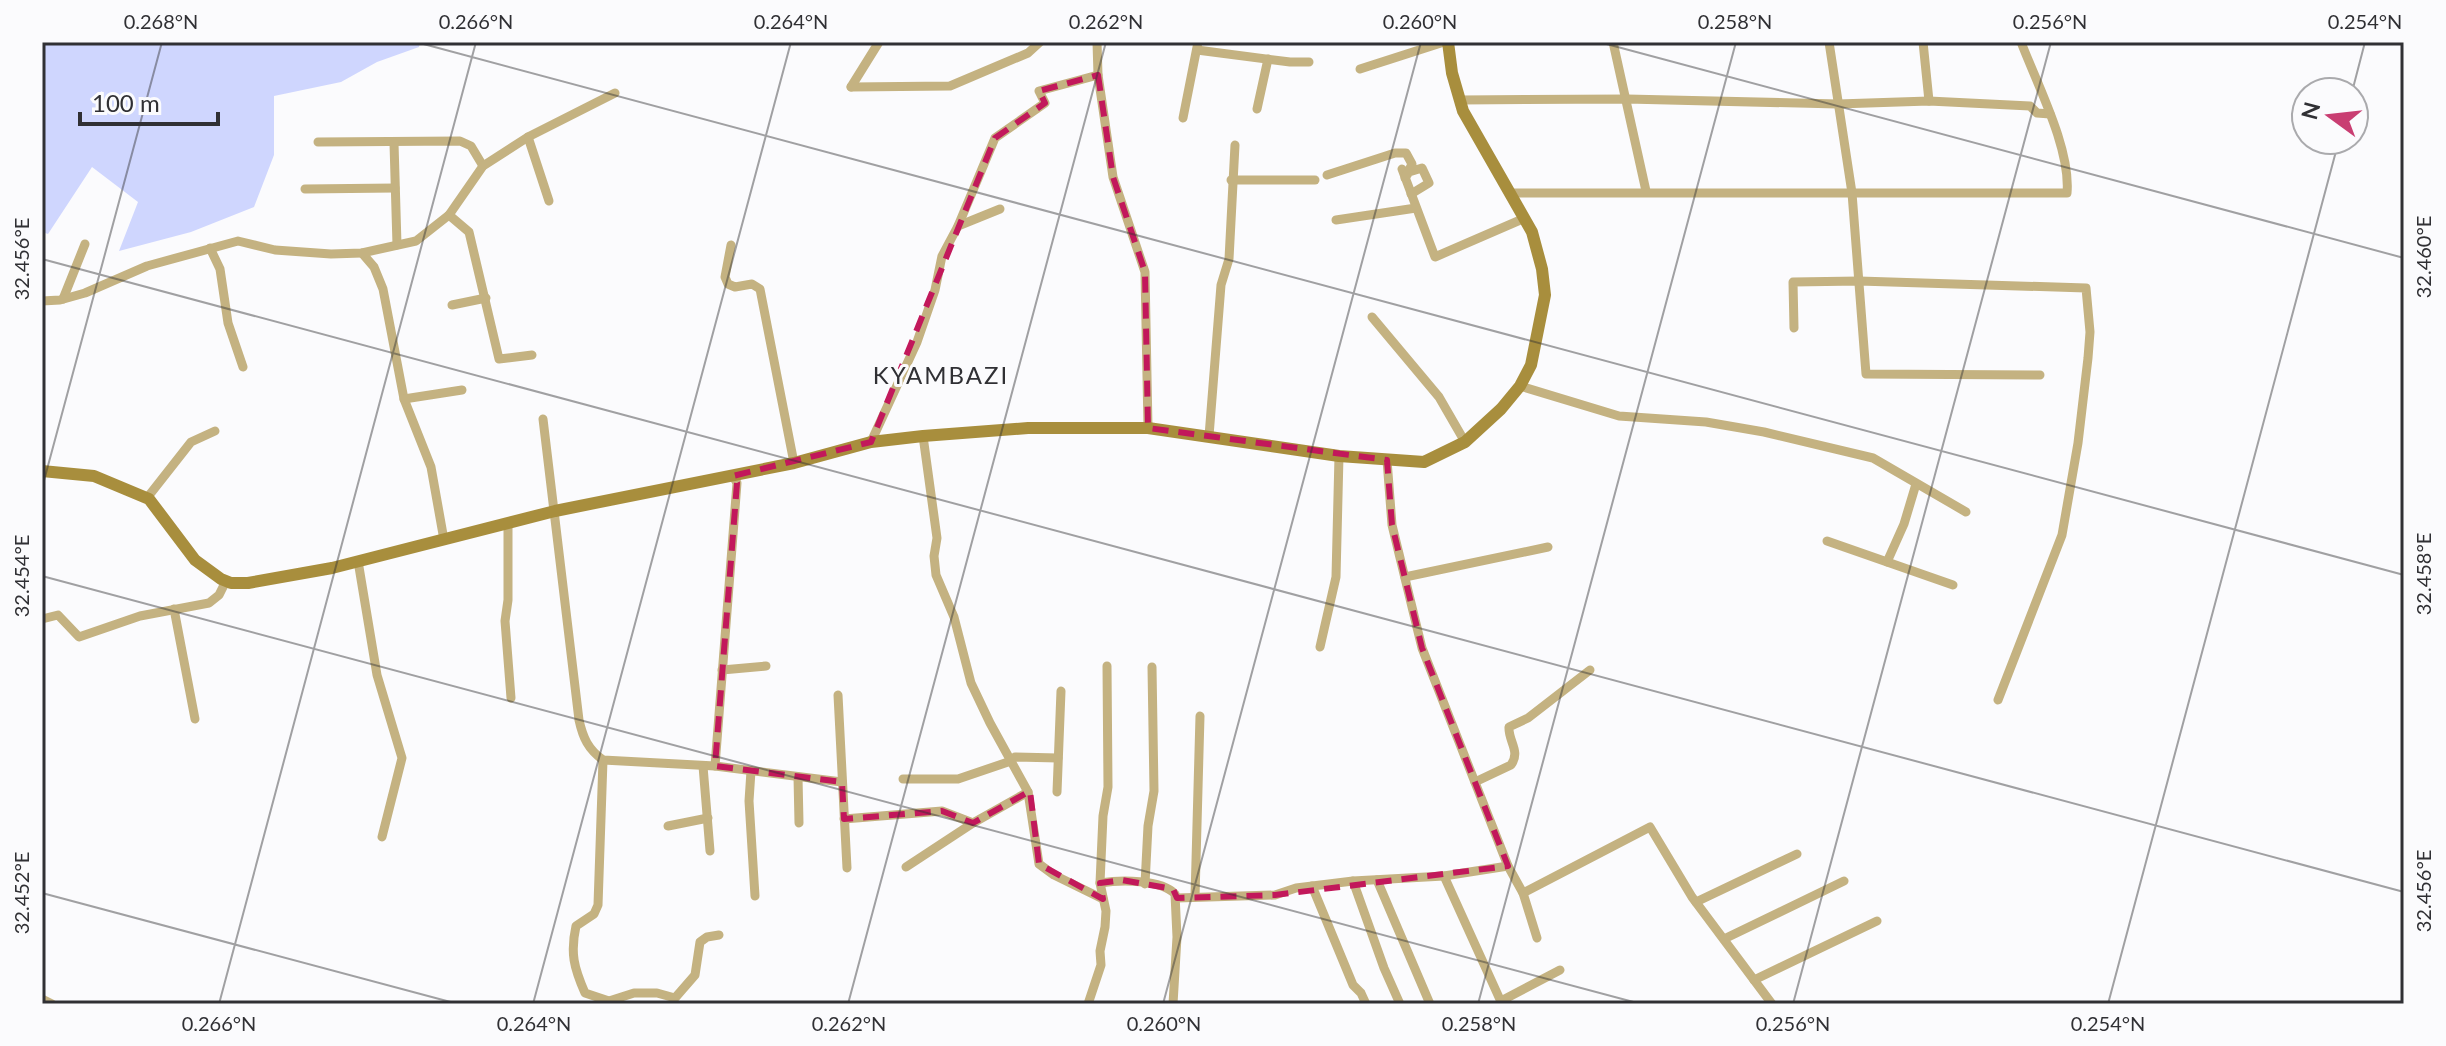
<svg xmlns="http://www.w3.org/2000/svg" width="2446" height="1046" viewBox="0 0 2446 1046" font-family="Lato,sans-serif">
<style>
.green{fill:#cfd6fe}
.lines{fill:none;stroke-linecap:round;stroke-linejoin:round}
.street{stroke:#c4b281;stroke-width:9}
.secondary{stroke:#a88e3d;stroke-width:12}
.marked{fill:none;stroke:#c2185b;stroke-width:6;stroke-dasharray:16 10;stroke-linejoin:round}
.ticks{fill:none;stroke:#303034;stroke-width:2;stroke-opacity:0.45}
.labels{text-anchor:middle;dominant-baseline:central;stroke-width:6;stroke-linejoin:round;paint-order:stroke}
.quarter-label{font-size:24px;letter-spacing:2px;fill:#303034;stroke:#fbfbfd}
.neatline{fill:none;stroke:#303034;stroke-width:3}
.ticks-label{font-size:20px;text-anchor:middle;fill:#303034}
</style>
<rect width="100%" height="100%" fill="#fbfbfd"/>
<polygon class="green" points="42,42 420,42 419,47 377,62 341,82 274,96 274,155 254,207 191,232 119,251 138,202 92,167 48,234 42,232"/>
<g class="lines">
<g class="street">
<polyline points="1097,42 1098,75 1113,177 1145,272 1148,428"/>
<polyline points="1613,42 1646,191"/>
<polyline points="1829,42 1852,193 1866,374 2040,375"/>
<polyline points="1923,42 1929,101"/>
<polyline points="1197,50 1290,62 1309,62"/>
<polyline points="1360,69 1444,42"/>
<polyline points="851,87 950,86 1028,53 1040,42"/>
<polyline points="851,87 879,42"/>
<polyline points="1460,100 1627,99 1838,104 1929,101 2030,106 2037,113 2050,114"/>
<polyline points="1257,109 1268,59"/>
<polyline points="1183,118 1198,42"/>
<polyline points="528,137 549,201"/>
<polyline points="318,142 460,141 471,146 483,166"/>
<polyline points="394,143 397,245"/>
<polyline points="1402,169 1435,257 1525,218"/>
<polyline points="1327,175 1395,153 1406,153 1412,164 1405,178 1409,172 1422,168 1429,183 1411,194"/>
<polyline points="1231,180 1315,180"/>
<polyline points="305,189 395,188"/>
<path d="M1512,193h555c4,-44 -30,-109 -46,-151"/>
<polyline points="449,215 469,232 499,359 532,355"/>
<polyline points="1336,220 1416,208"/>
<polyline points="958,226 1000,209"/>
<polyline points="731,245 725,277 728,284 735,287 752,284 760,289 794,463"/>
<polyline points="210,248 220,269 228,323 243,367"/>
<polyline points="362,253 374,267 383,289 404,399 431,467 444,540"/>
<polyline points="63,299 85,244"/>
<polyline points="42,301 60,300 85,293 147,266 238,241 275,250 331,254 362,253 416,241 449,215 483,166 528,137 615,93"/>
<polyline points="452,305 486,298"/>
<polyline points="1372,317 1439,397 1465,442"/>
<polyline points="1794,328 1793,282 1859,281 2086,288 2090,332 2088,358 2078,443 2062,535 1998,700"/>
<polyline points="1520,386 1619,416 1706,422 1764,432 1873,458 1966,512"/>
<polyline points="404,399 462,390"/>
<path d="M543,419l36,301c4,18 9,29 24,40l112,6 127,16"/>
<polyline points="923,436 937,538 934,556 936,575 954,617 971,683 990,723 1028,792 1039,864 1054,875 1103,899"/>
<polyline points="1209,436 1221,285 1229,259 1235,145"/>
<polyline points="871,442 917,342 935,290 942,256 958,226 995,138 1045,103 1039,91 1098,75"/>
<polyline points="1387,460 1392,525 1422,648 1508,866 1523,893 1537,938"/>
<polyline points="147,498 191,442 215,431"/>
<polyline points="508,524 508,600 505,621 511,698"/>
<polyline points="1827,541 1953,585"/>
<polyline points="358,561 377,675 402,758 382,837"/>
<polyline points="1887,562 1904,524 1916,484"/>
<polyline points="1405,577 1548,547"/>
<polyline points="174,609 195,719"/>
<polyline points="42,619 58,615 79,637 140,616 209,603 219,595 226,581"/>
<polyline points="1320,647 1336,577 1339,456"/>
<polyline points="722,670 766,666"/>
<polyline points="838,695 847,868"/>
<path d="M603,760l-5,145 -4,9 -18,12c-6,27 -2,42 9,67l24,8 25,-8h23l18,5 20,-23 5,-33 7,-5 12,-2"/>
<polyline points="703,766 710,851"/>
<polyline points="715,766 737,483 733,476"/>
<polyline points="751,771 749,801 755,896"/>
<polyline points="798,777 799,823"/>
<polyline points="903,779 958,779 1011,761 1015,757 1058,758"/>
<path d="M1475,782l36,-17c10,-14 -3,-24 -2,-38l19,-9 62,-48"/>
<polyline points="1057,792 1061,691"/>
<polyline points="844,819 942,811 973,823"/>
<polyline points="668,826 708,818"/>
<polyline points="906,867 973,823 1028,792"/>
<polyline points="1444,876 1502,1004"/>
<polyline points="1377,880 1430,1004"/>
<polyline points="1353,881 1384,968 1400,1004"/>
<path d="M1100,883c20,-3 61,-4 75,11l2,43 -4,67"/>
<polyline points="1145,884 1148,826 1154,791 1152,667"/>
<polyline points="1312,886 1353,985 1361,993 1366,1004"/>
<polyline points="1523,893 1650,827 1692,897 1772,1004"/>
<polyline points="1195,897 1200,716"/>
<polyline points="1177,898 1275,895 1296,888 1353,881 1444,876 1508,866"/>
<polyline points="1696,902 1797,854"/>
<polyline points="1724,939 1844,881"/>
<polyline points="1754,980 1877,921"/>
<polyline points="42,999 52,1004"/>
<polyline points="1501,1001 1560,970"/>
<polyline points="1088,1004 1101,965 1100,951 1105,927 1106,911 1100,883 1103,816 1108,787 1107,666"/>
</g>
<polyline class="secondary" points="42,471 94,476 149,499 195,560 221,579 231,583 248,583 332,568 555,511 794,463 871,442 923,436 1028,428 1148,428 1339,456 1424,462 1465,442 1501,409 1520,386 1531,365 1545,295 1542,269 1532,232 1463,111 1452,73 1448,42"/>
</g>
<path class="marked" d="M1098,75l15,102 32,95 3,156 239,32 5,65 30,123 86,218 -233,29 -98,3 -4,-9 -51,-9 -22,3 3,16 -64,-35 -9,-73 -57,32 -31,-12 -98,8 -2,-37 -127,-16 22,-283 -4,-7 138,-34 124,-304 50,-35 -6,-12z"/>
<path class="ticks" d="M416,42l1988,533M1599,42l805,216M2352,92l13,-50M42,259l2362,633M42,488l120,-446M42,576l1599,428M42,893l416,111M219,1004l257,-962M533,1004l258,-962M848,1004l258,-962M1163,1004l258,-962M1478,1004l258,-962M1793,1004l258,-962M2108,1004l231,-864"/>
<g class="labels">
<g class="quarter-label">
<text x="941" y="374">KYAMBAZI</text>
</g>
</g>
<rect width="2446" height="1046" fill="none" stroke="#fbfbfd" stroke-width="88"/>
<g transform="translate(2330 116) rotate(285)"><circle r="38" fill="#fbfbfd" stroke="#aaaaad" stroke-width="2"/>
<path d="M0-6L14 30L0 20L-14 30Z" fill="#c93e72"/>
<text y="-12" font-size="22" font-weight="bold" text-anchor="middle" fill="#303034">N</text>
</g>
<path d="M80 112v12h138v-12" fill="none" stroke="#303034" stroke-width="4"/>
<text x="92" y="112" font-size="24" fill="#303034" stroke="#fbfbfd" stroke-width="6" paint-order="stroke">100 m</text>
<rect x="44" y="44" width="2358" height="958" class="neatline"/>
<g class="ticks-label">
<text x="161" y="29">0.268°N</text>
<text x="476" y="29">0.266°N</text>
<text x="791" y="29">0.264°N</text>
<text x="1106" y="29">0.262°N</text>
<text x="1420" y="29">0.260°N</text>
<text x="1735" y="29">0.258°N</text>
<text x="2050" y="29">0.256°N</text>
<text x="2365" y="29">0.254°N</text>
<text transform="translate(2424 257) rotate(-90)" y="7">32.460°E</text>
<text transform="translate(22 259) rotate(-90)" y="7">32.456°E</text>
<text transform="translate(2424 574) rotate(-90)" y="7">32.458°E</text>
<text transform="translate(22 576) rotate(-90)" y="7">32.454°E</text>
<text transform="translate(2424 891) rotate(-90)" y="7">32.456°E</text>
<text transform="translate(22 893) rotate(-90)" y="7">32.452°E</text>
<text x="219" y="1031">0.266°N</text>
<text x="534" y="1031">0.264°N</text>
<text x="849" y="1031">0.262°N</text>
<text x="1164" y="1031">0.260°N</text>
<text x="1479" y="1031">0.258°N</text>
<text x="1793" y="1031">0.256°N</text>
<text x="2108" y="1031">0.254°N</text>
</g>
</svg>
